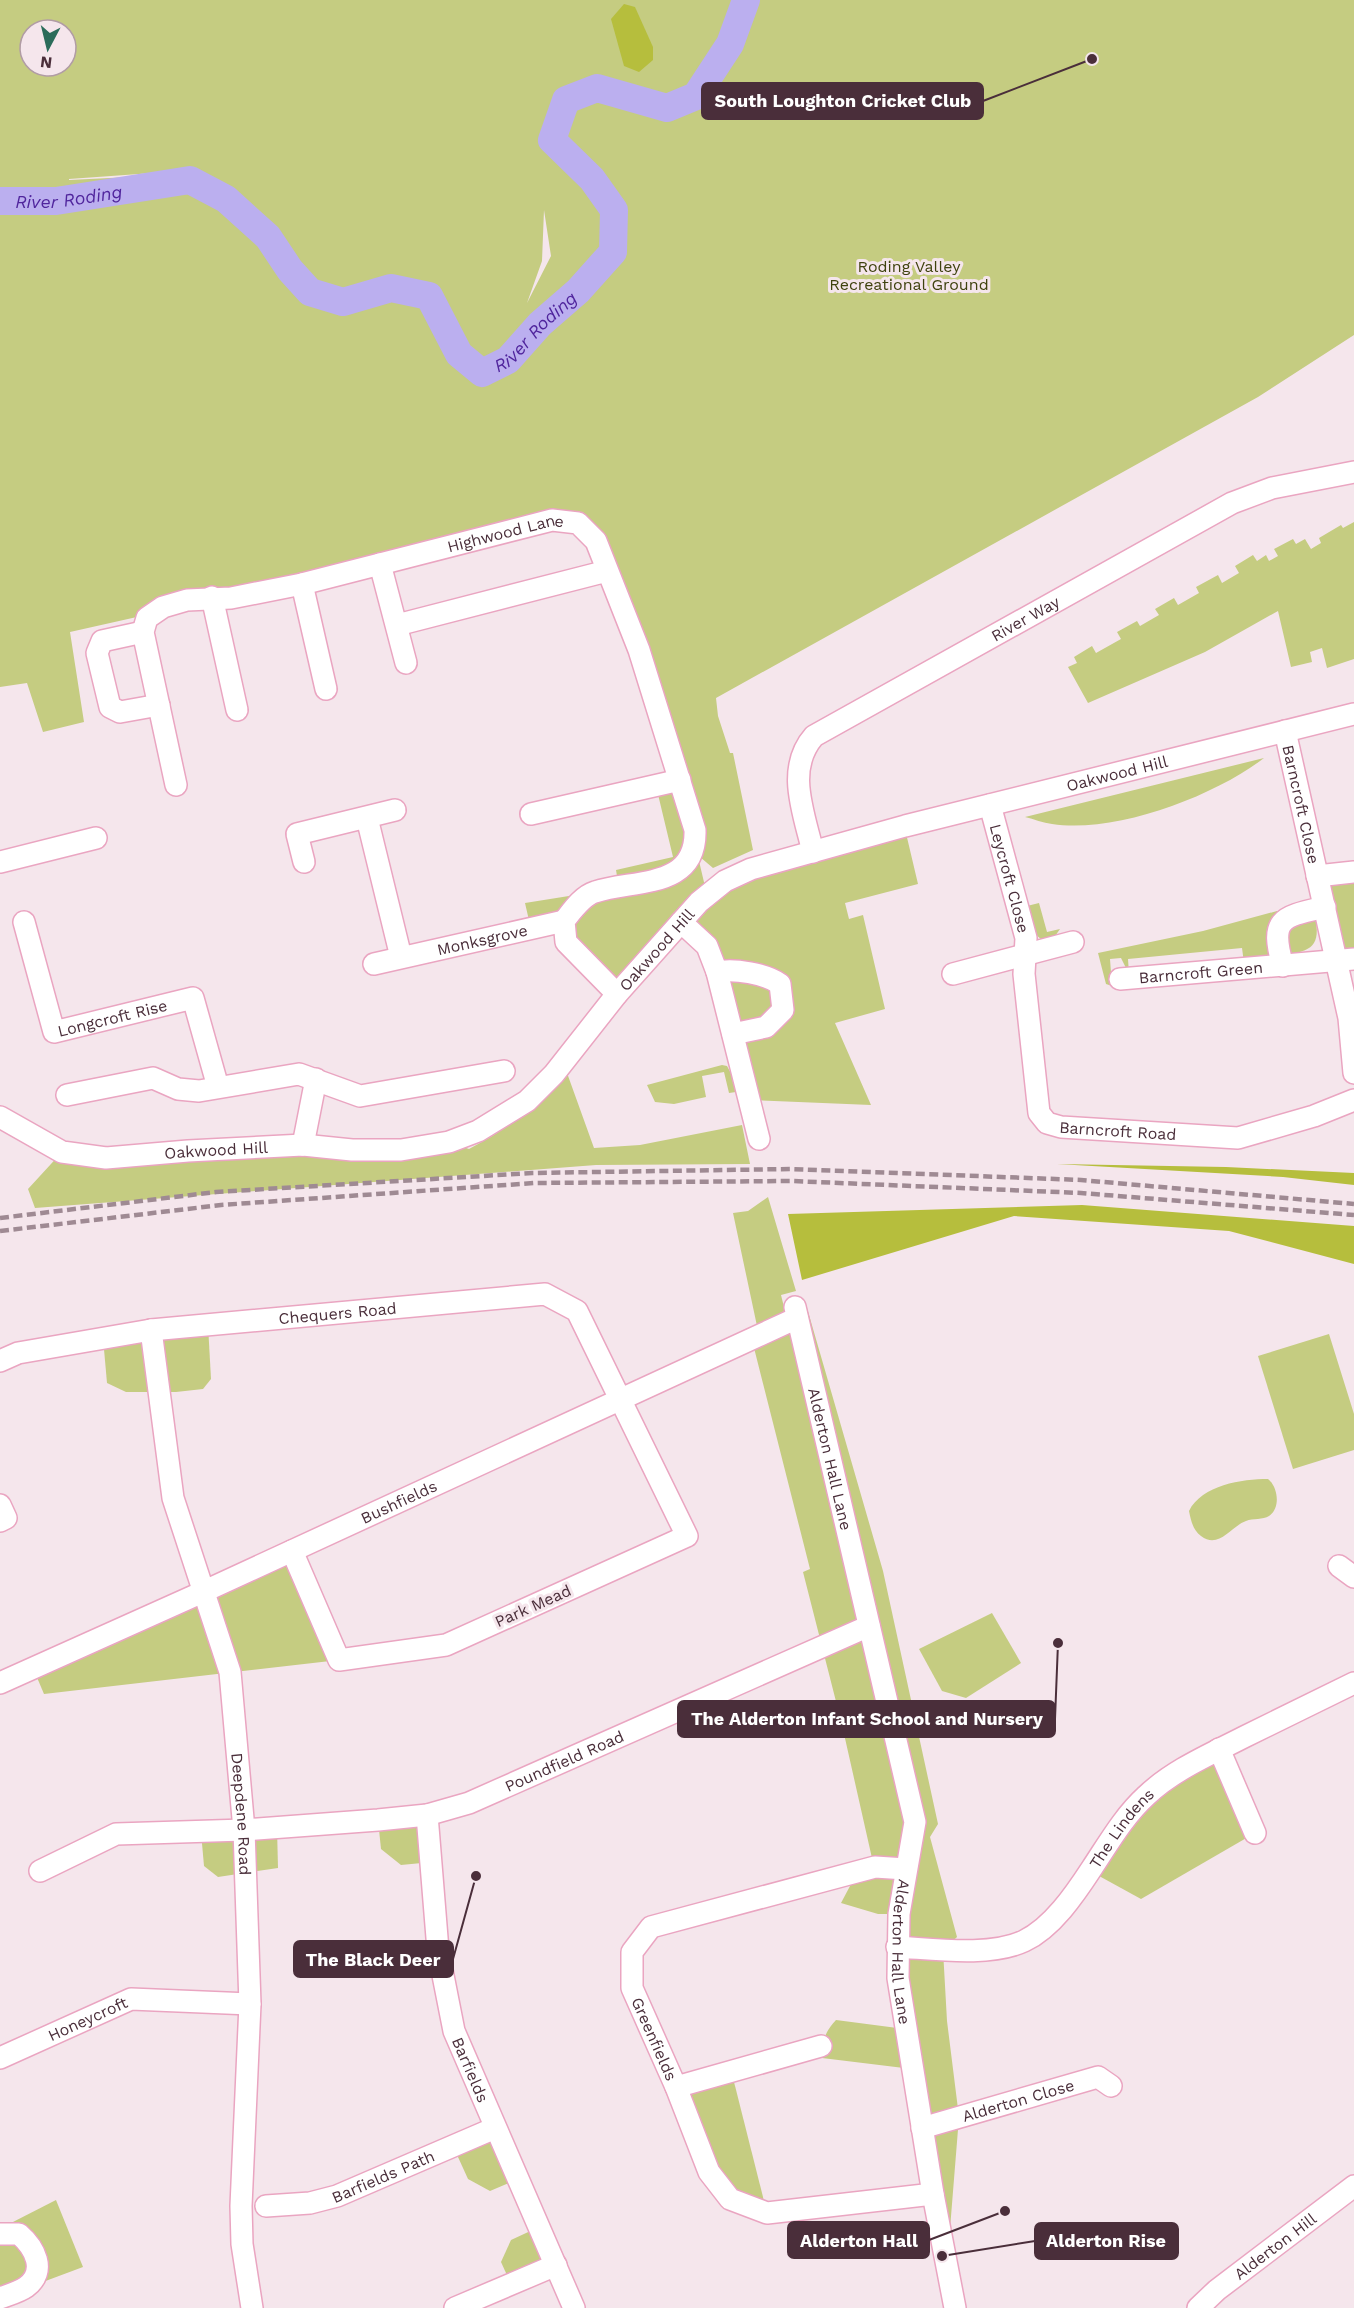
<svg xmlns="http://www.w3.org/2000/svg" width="1354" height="2308" viewBox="0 0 1354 2308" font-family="'Work Sans',sans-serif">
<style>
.green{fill:#c5cc81;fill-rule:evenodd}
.forest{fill:#b6be3d}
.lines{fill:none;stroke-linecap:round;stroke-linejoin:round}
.river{stroke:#bbafef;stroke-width:28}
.minor-casing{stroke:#eaa5c1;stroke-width:24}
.minor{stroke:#fff;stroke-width:21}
.rail{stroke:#9f8a93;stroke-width:4.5;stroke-dasharray:9 4.5;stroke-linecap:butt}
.labels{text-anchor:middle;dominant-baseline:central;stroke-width:6;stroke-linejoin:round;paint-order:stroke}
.park-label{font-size:16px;fill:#3f420e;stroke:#f5e6ec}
.street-label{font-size:16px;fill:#4a2e3a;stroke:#f5e6ec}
.water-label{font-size:18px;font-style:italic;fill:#50259d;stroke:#f5e6ec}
.leader{fill:none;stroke:#4a2e3a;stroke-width:2}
.callout-dot{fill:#4a2e3a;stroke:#f5e6ec;stroke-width:2}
.callout{fill:#4a2e3a;stroke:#4a2e3a;stroke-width:2}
.callout-label{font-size:18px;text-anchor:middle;font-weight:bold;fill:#fff}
</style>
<rect width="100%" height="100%" fill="#f5e6ec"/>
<g class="green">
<path d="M0,0h1354v335l-96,62 -542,301 2,18 12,37h3l20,97 -40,18 -13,-11 -94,-310 -34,-28 -502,113 14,90 -41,10 -16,-49 -27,4zM30,30h36v36h-36zM167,172l-37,5 -61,3v-1zM544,210l7,46 -24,47 15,-42z"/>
<polygon points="1354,522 1354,659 1327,668 1322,648 1310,652 1312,662 1291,667 1278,611 1205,652 1088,703 1068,667 1077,663 1074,657 1092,646 1096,653 1121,639 1117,632 1137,621 1140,626 1159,615 1155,609 1174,598 1178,605 1199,593 1196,587 1218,575 1222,583 1239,573 1235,566 1253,555 1257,561 1266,555 1269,561 1278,556 1274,549 1293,539 1296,544 1305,539 1311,549 1321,543 1319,538 1341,525 1343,528"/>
<path d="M1264,758c-49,38 -149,76 -212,66 -9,-1 -18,-5 -27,-7z"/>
<polygon points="680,780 707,895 617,994 564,921 531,929 525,903 619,888 616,870 673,857 656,786"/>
<polygon points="905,829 918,884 845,903 849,919 863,915 885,1009 835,1023 871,1105 750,1100 736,1037 767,1029 785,993 726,968 693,926 701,903 726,883"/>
<polygon points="1354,879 1354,953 1342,950 1334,929 1339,923 1335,903 1329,902 1327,886 1332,882"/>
<polygon points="1039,903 1047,932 1060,929 1053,939 1042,940 1034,933 1027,906"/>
<polygon points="1277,911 1284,915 1271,957 1244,963 1242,948 1128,959 1129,974 1121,958 1110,959 1112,986 1106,984 1098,953 1203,931"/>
<path d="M1315,916c6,30 -3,35 -31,39l-1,-25z"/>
<polygon points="724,971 773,979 783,1010 733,1034"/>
<polygon points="722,1065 727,1066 734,1079 736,1092 729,1093 724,1072 702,1076 706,1097 674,1104 655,1102 647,1085"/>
<path d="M567,1073l27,75 46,-3 102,-20 8,39 -154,1 -561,43 -7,-19 34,-37 387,-10 20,7c42,-22 65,-41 98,-76z"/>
<polygon points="768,1197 796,1291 781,1295 785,1311 757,1326 733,1213 748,1211"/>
<path d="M807,1308l76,263 55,253 -8,13 27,100 -14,13 4,71 12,96 -12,149 -35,-197 -90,-11c-1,-16 3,-26 14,-38l69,9 -7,-115h-20l-37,-11 17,-32 16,-4 -32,-142 -39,-153 7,-3 -58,-229 45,-22z"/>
<polygon points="208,1325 211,1379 203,1389 176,1392 126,1392 107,1383 103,1338"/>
<polygon points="1329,1334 1354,1414 1354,1450 1293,1469 1258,1356"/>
<path d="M1268,1479c10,8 13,29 1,37 -6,4 -16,2 -23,5 -15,5 -27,29 -45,15 -8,-6 -10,-15 -12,-25 13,-26 53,-32 79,-32z"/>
<polygon points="292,1551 339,1660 44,1694 33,1668"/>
<polygon points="992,1613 1021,1663 966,1698 942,1691 919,1649"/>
<polygon points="1219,1749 1255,1833 1141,1899 1090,1871 1115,1832"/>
<polygon points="427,1815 432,1862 401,1865 381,1849 378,1820"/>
<polygon points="277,1828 278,1868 218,1877 204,1866 201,1832"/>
<polygon points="731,2070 767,2213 730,2199 676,2087"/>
<polygon points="495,2128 518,2179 490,2191 468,2179 453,2146"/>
<polygon points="56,2200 83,2267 0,2298 0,2234 11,2223"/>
<polygon points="539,2227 556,2265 511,2284 501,2262 511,2240"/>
</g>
<g class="forest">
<polygon points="624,4 635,7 653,47 653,60 639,72 624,66 611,19"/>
<polygon points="1057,1164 1226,1167 1354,1173 1354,1185 1283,1177"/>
<polygon points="1082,1205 1354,1226 1354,1264 1229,1231 1014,1216 802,1280 788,1214"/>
</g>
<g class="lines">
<path class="river" id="s1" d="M0,201h56l134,-21 36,19 42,38 22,33 20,22 33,10 48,-14 38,8 30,58 23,19 26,-13 32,-36 38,-33 35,-39 1,-42 -22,-31 -40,-39 14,-40 31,-12 70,20 29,-12 34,-52 16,-44"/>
<g class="minor-casing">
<g id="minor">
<polyline points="380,564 406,663"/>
<polyline points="302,584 326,689"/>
<polyline points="212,597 237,710"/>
<polyline points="397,625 607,571"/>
<polyline points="143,632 102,641 97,653 110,707 120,712 159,705"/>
<path id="s2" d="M1285,731l64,287 5,55"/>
<path id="s3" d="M176,785l-33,-153 4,-14 16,-11 24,-7 44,-2 71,-14 250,-64 26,3 18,18 43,109 56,180c2,60 -62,49 -100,62 -13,4 -23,19 -31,29l2,21 51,52"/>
<path id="s4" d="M990,805l36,133 -2,36 15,139 8,10 14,4 177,11 76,-22 40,-16"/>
<polyline points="531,814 680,780"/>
<polyline points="367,818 401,957"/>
<path id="s5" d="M813,852c-9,-39 -28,-83 1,-116l418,-233 40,-15 82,-16"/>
<polyline points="0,862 96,838"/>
<polyline points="304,862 297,834 395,810"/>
<polyline points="1317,876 1354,872"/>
<path id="s6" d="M24,922l30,110 139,-34 25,89"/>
<polyline points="681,922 707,946 717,972 759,1139"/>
<path id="s7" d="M374,964l190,-43"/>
<path d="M1283,966c-14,-48 -1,-49 42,-59"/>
<path d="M717,972c17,-4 49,2 63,12l3,26 -17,17 -33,7"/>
<polyline points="953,974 1073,942"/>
<path id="s8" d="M1120,979l234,-20"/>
<polyline points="67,1095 153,1078 178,1089 199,1091 299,1074 360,1096 504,1071"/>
<path id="s9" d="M0,1117l62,35 44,6 82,-7 115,-6 49,5h49l48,-8 29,-11 49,-30 27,-27 63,-80 82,-92 26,-21 26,-12 154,-43 449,-112"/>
<polyline points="303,1145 316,1079"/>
<path id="s10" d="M795,1307l120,515 -16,92 -1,64 35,216 22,114"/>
<path id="s11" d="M151,1330l22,168 57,174 14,158 6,174 -9,202 1,38 10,64"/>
<path id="s12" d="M0,1361l18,-8 133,-23 394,-36 32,17 110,225 -241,109 -107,15 -47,-109"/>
<polyline points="0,1505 6,1518 0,1521"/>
<polyline points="1339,1566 1354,1577"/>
<path id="s13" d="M0,1683l205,-92 592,-273"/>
<polyline points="1219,1749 1255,1833"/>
<path id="s14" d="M427,1815l11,135 16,81 120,277"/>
<path id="s15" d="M906,1869l-31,-2 -224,60 -19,25v36l44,99 33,85 21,27 37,14 166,-19"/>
<path id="s16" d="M40,1871l76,-37 128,-4 134,-10 49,-5 42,-12 400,-177"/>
<path id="s17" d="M897,1947c37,2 93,10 127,-6 28,-13 51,-47 68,-73 16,-24 32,-52 54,-72 27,-26 65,-42 98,-59 36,-18 73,-36 110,-54"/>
<path id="s18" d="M0,2058l131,-59 119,5"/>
<polyline points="676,2087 821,2046"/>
<path id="s19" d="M922,2128l176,-51 13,9"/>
<path id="s20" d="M266,2206l44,-3 27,-7 158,-68"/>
<path d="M0,2234h19c15,13 29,37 7,53 -7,5 -18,8 -26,11"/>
<polyline points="455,2308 556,2265"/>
<path id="s21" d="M1198,2308l19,-18 137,-104"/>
</g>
</g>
<use href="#minor" class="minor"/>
<g class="rail">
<polyline points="0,1218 216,1192 532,1173 791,1169 1081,1180 1354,1204"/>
<polyline points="0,1231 221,1205 534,1183 792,1181 1081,1193 1354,1215"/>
</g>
</g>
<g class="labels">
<g class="park-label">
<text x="909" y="266">Roding Valley<tspan x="909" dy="18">Recreational Ground</tspan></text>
</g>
<g class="street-label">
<text stroke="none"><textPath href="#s3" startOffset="542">Highwood Lane</textPath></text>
<text stroke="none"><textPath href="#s5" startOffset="363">River Way</textPath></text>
<text stroke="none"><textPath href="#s9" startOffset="1252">Oakwood Hill</textPath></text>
<text stroke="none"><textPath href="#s2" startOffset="75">Barncroft Close</textPath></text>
<text stroke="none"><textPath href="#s4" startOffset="76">Leycroft Close</textPath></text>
<text stroke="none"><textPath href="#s7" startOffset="111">Monksgrove</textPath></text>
<text stroke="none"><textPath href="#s9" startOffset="748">Oakwood Hill</textPath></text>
<text stroke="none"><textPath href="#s8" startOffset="81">Barncroft Green</textPath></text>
<text stroke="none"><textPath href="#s6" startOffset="174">Longcroft Rise</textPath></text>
<text stroke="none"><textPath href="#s4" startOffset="398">Barncroft Road</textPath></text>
<text stroke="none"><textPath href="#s9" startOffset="226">Oakwood Hill</textPath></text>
<text stroke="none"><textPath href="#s12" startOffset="342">Chequers Road</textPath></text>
<text stroke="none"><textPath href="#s10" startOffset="156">Alderton Hall Lane</textPath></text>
<text stroke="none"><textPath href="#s13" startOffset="438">Bushfields</textPath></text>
<text transform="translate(533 1606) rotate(-24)">Park Mead</text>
<text stroke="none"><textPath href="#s16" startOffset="544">Poundfield Road</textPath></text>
<text stroke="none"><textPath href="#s11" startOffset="495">Deepdene Road</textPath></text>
<text stroke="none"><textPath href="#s17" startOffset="279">The Lindens</textPath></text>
<text stroke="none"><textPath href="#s10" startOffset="660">Alderton Hall Lane</textPath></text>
<text stroke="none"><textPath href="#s18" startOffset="96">Honeycroft</textPath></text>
<text stroke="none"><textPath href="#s15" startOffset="386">Greenfields</textPath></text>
<text stroke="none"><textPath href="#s14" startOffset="260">Barfields</textPath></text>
<text stroke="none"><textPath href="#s19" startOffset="100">Alderton Close</textPath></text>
<text stroke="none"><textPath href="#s20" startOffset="122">Barfields Path</textPath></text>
<text stroke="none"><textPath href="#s21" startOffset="99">Alderton Hill</textPath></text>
</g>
<g class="water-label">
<text stroke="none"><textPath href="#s1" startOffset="69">River Roding</textPath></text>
<text stroke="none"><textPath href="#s1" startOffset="645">River Roding</textPath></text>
</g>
</g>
<path class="leader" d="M1092 59L983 101M1058 1643L1055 1719M476 1876L453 1959M1005 2211L929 2240M942 2256L1035 2241"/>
<g class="callout-dot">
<circle cx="1092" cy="59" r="6"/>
<circle cx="1058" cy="1643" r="6"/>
<circle cx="476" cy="1876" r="6"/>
<circle cx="1005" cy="2211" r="6"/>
<circle cx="942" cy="2256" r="6"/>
</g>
<g class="callout">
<rect x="702" y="83" width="281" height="36" rx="6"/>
<rect x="678" y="1701" width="377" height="36" rx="6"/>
<rect x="294" y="1941" width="159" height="36" rx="6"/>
<rect x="788" y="2222" width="141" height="36" rx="6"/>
<rect x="1035" y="2223" width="143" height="36" rx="6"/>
</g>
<g class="callout-label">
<text x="843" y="107">South Loughton Cricket Club</text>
<text x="867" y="1725">The Alderton Infant School and Nursery</text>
<text x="373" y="1966">The Black Deer</text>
<text x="859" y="2247">Alderton Hall</text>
<text x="1106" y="2247">Alderton Rise</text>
</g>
<g transform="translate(48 48) rotate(187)"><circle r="28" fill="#f5e6ec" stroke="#b19ca5" stroke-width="1.5"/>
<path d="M0-4.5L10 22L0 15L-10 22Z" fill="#2b6c5a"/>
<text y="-9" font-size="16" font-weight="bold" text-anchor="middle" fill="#4a2e3a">N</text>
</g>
</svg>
